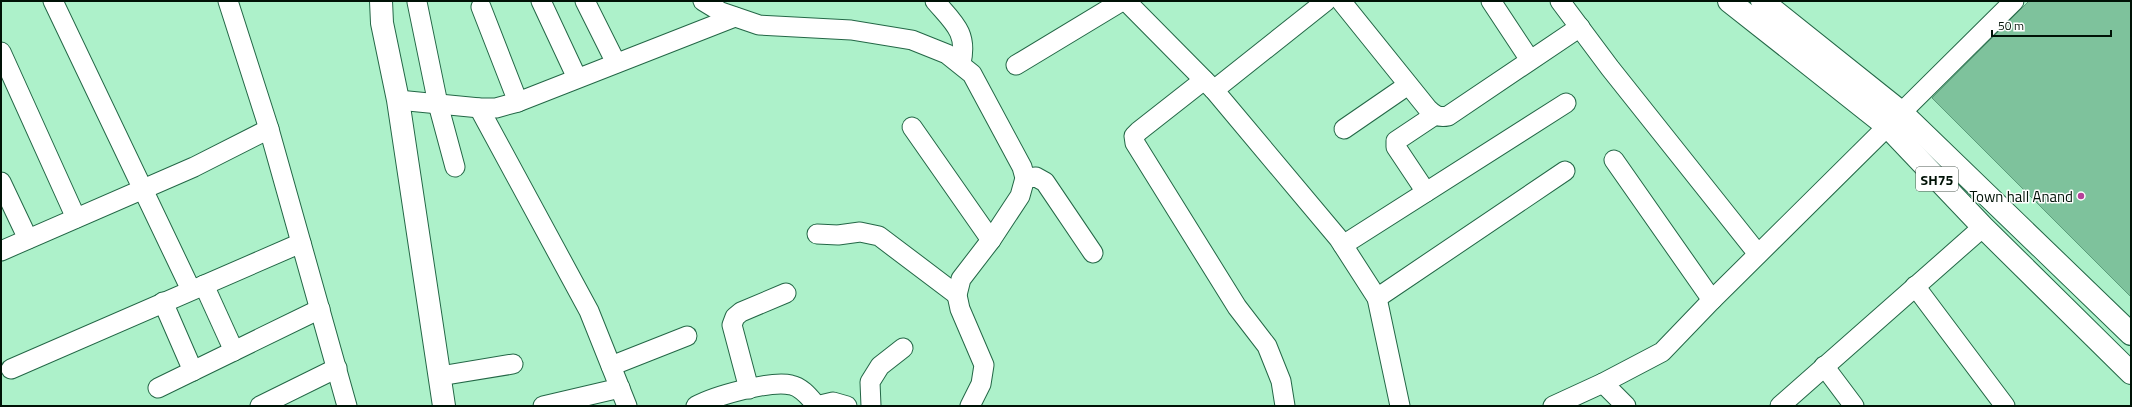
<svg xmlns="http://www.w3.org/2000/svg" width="2132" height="407" viewBox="0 0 2132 407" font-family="'Titillium Web',sans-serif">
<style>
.building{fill:#7ec29c;stroke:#5c9e7b}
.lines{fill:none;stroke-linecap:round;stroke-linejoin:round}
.minor-casing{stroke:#236746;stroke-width:21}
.tertiary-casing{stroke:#236746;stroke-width:24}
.primary-casing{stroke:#236746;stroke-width:24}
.minor{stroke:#fff;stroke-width:19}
.tertiary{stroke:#fff;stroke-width:22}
.primary{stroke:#fff;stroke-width:22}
.poi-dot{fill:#b64199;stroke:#fff;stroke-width:1.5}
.labels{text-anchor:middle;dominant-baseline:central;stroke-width:3;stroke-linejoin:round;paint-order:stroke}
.shield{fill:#fff;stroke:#4c5951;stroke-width:1}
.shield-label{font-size:14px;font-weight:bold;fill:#001206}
.poi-label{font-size:15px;fill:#001206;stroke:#fff;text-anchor:end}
</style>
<rect width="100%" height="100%" fill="#adf1ca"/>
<polygon class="building" points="2029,1 2131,1 2131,297 1932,98"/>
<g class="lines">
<g class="minor-casing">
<g id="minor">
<polyline points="53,1 191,290"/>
<polyline points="228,1 269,129 347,406"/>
<polyline points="541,1 577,78"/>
<polyline points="585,1 616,63"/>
<polyline points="703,1 721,12 759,25 851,30 912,40 947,54 972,74 1022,167 1025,178 1020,196 991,240 961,279 957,295 960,309 984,365 981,384 970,406"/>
<path d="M935,1c19,22 33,32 26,62"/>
<polyline points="1126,1 1214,90 1339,239 1377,298 1400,406"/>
<path d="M1341,1l87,108c6,6 11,9 20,7l132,-89"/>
<polyline points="1491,1 1530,60"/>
<polyline points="1560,1 1610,68 1758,254"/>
<polyline points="417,2 438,104 455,167"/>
<polyline points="481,7 518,102"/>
<polyline points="1,52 76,218"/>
<polyline points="1016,65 1122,1"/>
<polyline points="1204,80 1139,131 1134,136 1135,143 1237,307 1267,346 1281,381 1285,406"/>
<polyline points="1214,90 1326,1"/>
<polyline points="398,100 480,108 496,108 518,102 735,17"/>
<polyline points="479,108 589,311 627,406"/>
<polyline points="912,127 991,240"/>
<polyline points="1344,129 1408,85"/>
<polyline points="1614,160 1712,300"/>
<polyline points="1025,178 1036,177 1045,182 1093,253"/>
<polyline points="1,182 28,239"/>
<polyline points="1426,192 1396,147 1396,141 1435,115"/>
<polyline points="817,234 838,235 860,232 879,236 957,295"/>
<polyline points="1343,245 1566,103"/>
<polyline points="1,251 194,167 269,129"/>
<polyline points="204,285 234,351"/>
<polyline points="1915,286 2005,406"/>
<polyline points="1377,298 1565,171"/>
<polyline points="163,302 193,371"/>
<polyline points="611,366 687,336"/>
<polyline points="1824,366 1854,406"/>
<polyline points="11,369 301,243"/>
<polyline points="440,376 513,364"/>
<polyline points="1603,383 1626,406"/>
<polyline points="158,388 320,309"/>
<polyline points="749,389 732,325 735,317 741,312 786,293"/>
<polyline points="260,406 337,368"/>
<polyline points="543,406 620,388"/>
<path d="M696,406c18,-10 75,-26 95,-21 11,2 19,13 26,21"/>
<polyline points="816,406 833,402 847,406"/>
<polyline points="871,406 870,382 880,366 903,348"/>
<polyline points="1553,406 1603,383 1662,352 1712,300 2014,1"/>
<polyline points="1780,406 1983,227"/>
</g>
</g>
<g class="tertiary-casing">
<polyline id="tertiary" points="381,1 382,23 398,100 444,406"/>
</g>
<g class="primary-casing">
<g id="primary">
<polyline points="1729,1 1887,126 1983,227 2131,373"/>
<polyline points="1762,1 1901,112 2131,334"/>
</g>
</g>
<use href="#minor" class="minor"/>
<use href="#tertiary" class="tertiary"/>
<use href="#primary" class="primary"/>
</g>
<circle class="poi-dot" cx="2081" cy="196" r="4"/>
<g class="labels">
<rect class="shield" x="1916" y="167" width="42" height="24" rx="3"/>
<g class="shield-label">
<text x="1937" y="179">SH75</text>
</g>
<g class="poi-label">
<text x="2073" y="196">Town hall Anand</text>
</g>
</g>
<rect width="2132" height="407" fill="none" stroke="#001206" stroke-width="4"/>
<path d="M1992 30v6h119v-6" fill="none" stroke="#001206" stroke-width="2"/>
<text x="1998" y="30" font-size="12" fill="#001206" stroke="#ffffff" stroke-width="3" paint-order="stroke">50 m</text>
</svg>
